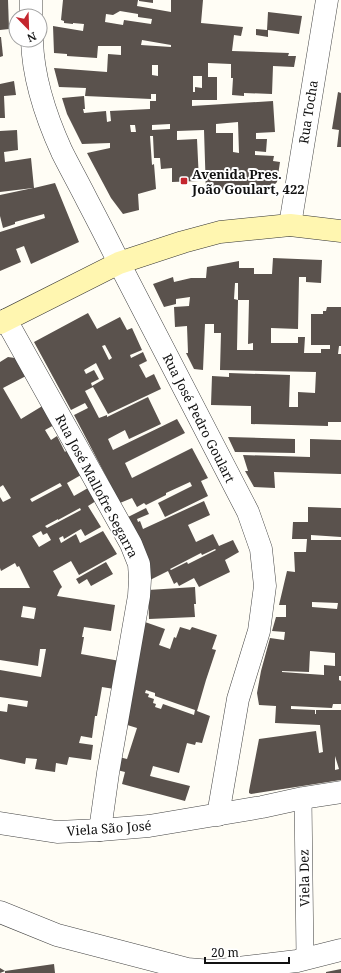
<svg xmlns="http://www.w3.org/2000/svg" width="341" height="973" viewBox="0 0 341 973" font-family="'Noto Serif',serif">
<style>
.building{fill:#5a524d;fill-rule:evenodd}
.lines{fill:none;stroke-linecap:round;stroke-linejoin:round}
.service-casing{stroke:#444;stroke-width:18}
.minor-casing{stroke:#444;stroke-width:23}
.secondary-casing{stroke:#333;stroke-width:23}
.service{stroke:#fff;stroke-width:17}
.minor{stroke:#fff;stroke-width:22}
.secondary{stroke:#fff6b0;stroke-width:22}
.poi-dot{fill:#c4262e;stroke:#fff;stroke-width:1.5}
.labels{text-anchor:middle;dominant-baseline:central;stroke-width:4;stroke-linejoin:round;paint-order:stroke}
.street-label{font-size:13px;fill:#111;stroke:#fff}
.poi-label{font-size:13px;font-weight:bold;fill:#111;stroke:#fff;text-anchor:start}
</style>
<rect width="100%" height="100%" fill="#fffdf5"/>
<g class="building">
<polygon points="0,0 8,0 9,29 0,30"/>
<path d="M63,0h75l-1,6 34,6v-12h32l-2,23 42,4 -2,9 -7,-1 -2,16 57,2 -1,3h8l-2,11 -21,-1 -1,28 -28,-1v3l-12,-1 1,-17h-2v-14l-23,-1v14h9v23h-25v6l81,-5 2,31 -19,1v6h11l-1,13 -11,-1v4l19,1 -1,5 7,1 -3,20 -5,5 -32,-1 -34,7 -2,-63 -27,1v9l20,-1 2,42 -27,1v-14l-11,1 -1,-11h-6l-1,-22h-3l2,29 2,-1 2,25 -18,5 1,16 -16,4 -12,-16 -24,-45 23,-5v-5l-28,1 -15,-30 -5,-16 22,-2 1,13h-2l1,4 22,-2 1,11 4,-1 -1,-10 40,-2v-8h6v-7h-5v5l-66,-3 1,-8 -27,-1 -5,-19 53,4 1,-18 13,1v-9h-23l-1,12 -30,-2v-2l-13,-1 -1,-27 30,5 1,-7 -11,-1v1l-9,-1v-2l-3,-1zM120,11l18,3v3l14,2 -1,5 -27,-4 -1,5 -18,-3 1,-8 7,1zM142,40l29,5v2l-30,-2zM152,65h6v11l-6,-1zM193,76h9v12l-7,-1v5h-2zM238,122l1,31 -6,-1v-19h-17v-9zM170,124v5l-18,1v-5zM130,125h5l1,7h-5zM233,172h6v7l-5,1z"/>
<polygon points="139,0 153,0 153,3 139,1"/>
<polygon points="268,12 302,16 299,34 268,30 268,37 256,35 256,29 267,30"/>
<polygon points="0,37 1,37 3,56 0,57"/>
<polygon points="14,81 16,95 4,96 5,118 0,118 0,84"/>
<polygon points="338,92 341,93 341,147 337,147 339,130 332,129"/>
<polygon points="17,130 18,150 4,152 5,162 31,158 34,188 55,183 79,242 31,264 24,246 16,249 21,262 0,271 0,232 45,218 44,214 15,222 15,224 3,228 0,216 0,195 33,188 0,192 0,131"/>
<path d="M273,258l49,2 -1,23 -15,-1v-5h-7l-1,52 -27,-1v15h27v-6h7l-1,16h17v-4h9v-4h-19v-31h12v-3h3l1,-4h14v39h-2l-1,8h3v68h-13v4l-77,-2v-18l-40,-1 1,-29 17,1v-4l61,2 -1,32h9v-15l17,1 1,-21 -96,-2 1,-37h-7v-9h-9l-2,46 -9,-1 -8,-16h2l-1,-27 -12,1 -1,-20 15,-1 1,-9 -14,2v5l-12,3 -11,-23 20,-7 1,5 17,-4h15l1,-11 32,-6v7h15v6h18zM235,283h3v17h11l-1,44 5,-1v7h-16l1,-50 -4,-1z"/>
<path d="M88,313l9,16 23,-12 7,13 5,-2 10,22 -12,5 1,3 12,-6 4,9 -8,4 7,13 8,-4 7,15 -53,25 -15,-27 -8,4 14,27 8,-3v2l41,-20 13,27 -32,15 -4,-9 -17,9 5,11 64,-31 8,14 -60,30 7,15 60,-30 16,30 -7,3 7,15 -43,21 -7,-14 34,-17 -2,-4 -24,11v2l-20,10 -2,-2 -7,4 -5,-9 -12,5 -46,-88 14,-7 -3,-5 -14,7 -37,-68zM105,345l7,13 -3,2 -7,-14zM96,363l8,16 -12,7 -1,-3 8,-4 -5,-9 -8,4 -2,-4z"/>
<path d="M8,357l7,1 11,18 -23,12 18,31 23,-14 12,19 -11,6 6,10 6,-4 8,16 2,-2 14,25 -14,8 7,13 14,-8 8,13 -8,5 13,21 -16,9 -4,-7 -17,10 -1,-3 -4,2 2,5 15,-9 4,9 23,-12 14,23 -38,21 -8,-14 -18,10 9,16 -2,2 -3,7 58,9 -4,26 -27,-4 -2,10h2l-3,17 39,7 -6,28 -12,-2 -5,29h-2l-3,22 -11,-2 -2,7 14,2 -2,15 -22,-3 -2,8 -11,-2 -1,9 -20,-3 2,-10 -11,-1 -1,6 -25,-5v-48l7,1 1,-8 19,3 1,-6 -28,-4v-27l41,7 5,-28h-6l-2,17 -38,-6v-72h30l-11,-22 -2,1 -2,-4 -14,8 -1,-3v-71l3,5 8,-4 -8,-13 -3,2v-125zM60,483l2,3 -30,16 -2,-3zM80,508l1,2 -34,18 -2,-2 13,-7v1zM41,531l2,4 4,-2 4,7 -12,7 -7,-11zM23,606l13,2 -2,11 -13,-2z"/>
<polygon points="228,437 295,439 295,453 235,452"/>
<polygon points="310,439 341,440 341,474 274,472 275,488 254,487 245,471 248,471 243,455 310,457"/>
<path d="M204,501l6,14 -22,10 8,17 17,-8 6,12 14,-6 6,12 -14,8 5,12 -31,15 -5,-9 -15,8 -2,-4 -3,2 -6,-13 -20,10 -20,-64 18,-9 3,6 -12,5 1,3 2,-1 3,8zM215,549l1,1 -28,14 -1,-2 -16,8 -1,-1 31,-16 1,2z"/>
<path d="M308,507l33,1v29l-30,-2v5h30v136h-2v4l2,1v23h-8l-1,4 -41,-2v3l24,1v4h1v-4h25v70l-90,14 -2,-1v-2l10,-52 57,-8 3,22 4,-1 -3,-27 -45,-2 1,-17 -17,-1 -2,-12 4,-22 9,-33 14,2 1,-8 -13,-1 4,-14h10v-12h-7l8,-34 8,1 -1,-20h12l1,-13h-15l1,-17h15zM312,602l26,1 -1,6 -25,-2zM310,651l25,2v13l-11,-1v10l-42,-3v-1l27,1zM335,756l4,13 -4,1z"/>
<polygon points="106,562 113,574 91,586 87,579 79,584 76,579"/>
<polygon points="195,587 196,604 194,604 195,617 149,619 148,590"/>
<path d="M145,622l20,7 -6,16 11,4 4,-12 2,1 4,-11 10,3 2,-3 25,8 -5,14 4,1 -10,30 -9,31 13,5 -8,27 -6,-1 -1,3 -8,-2 -8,30 -26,-7 -3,10 40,10 -5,15 -63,-17 3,-12 -8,-2 2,-13 8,2 10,-31 -13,-4zM146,690l9,3v3l40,14 -1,5 -31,-11 -2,5 -6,-2 1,-3 -3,-1 1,-4 -6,-2 1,-3 -4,-1z"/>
<polygon points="54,964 55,973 5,973 5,971 0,973 0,968 5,971"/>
<polygon points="341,969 341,973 326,973 326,972"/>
</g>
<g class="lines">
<g class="service-casing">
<polyline id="service" points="303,798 305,958"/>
</g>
<g class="minor-casing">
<g id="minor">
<polyline points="31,0 31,16"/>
<path d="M32,40c1,38 14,77 30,112 8,16 17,32 25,48 11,21 22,42 32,63l129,249 13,37 4,37 -6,45 -21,68 -20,116"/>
<polyline points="290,225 327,0"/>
<polyline points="6,320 131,544 139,564 140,579 139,596 108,773 100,830"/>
<polyline points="0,823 57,832 100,830 149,826 262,807 303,798 341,792"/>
<polyline points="0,912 57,935 187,969 212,971 297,961 341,950"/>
</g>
</g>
<g class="secondary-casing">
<polyline id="secondary" points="0,323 119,263 183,242 220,232 290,225 341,231"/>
</g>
<use href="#service" class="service"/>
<use href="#minor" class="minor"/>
<use href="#secondary" class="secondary"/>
</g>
<rect class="poi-dot" x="180" y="177" width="8" height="8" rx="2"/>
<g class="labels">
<g class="street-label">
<text transform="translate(308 112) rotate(-81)">Rua Tocha</text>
<text transform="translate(199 418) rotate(63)">Rua José Pedro Goulart</text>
<text transform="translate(97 486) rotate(62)">Rua José Mallofre Segarra</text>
<text transform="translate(109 828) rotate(-4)">Viela São José</text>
<text transform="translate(304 878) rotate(-91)">Viela Dez</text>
</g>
<g class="poi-label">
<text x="192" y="174">Avenida Pres.<tspan x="192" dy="15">João Goulart, 422</tspan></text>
</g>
</g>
<g transform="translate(28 28) rotate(157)"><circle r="19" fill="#ffffff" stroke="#a0a0a0"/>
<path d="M0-3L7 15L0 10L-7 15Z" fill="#c4262e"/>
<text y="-6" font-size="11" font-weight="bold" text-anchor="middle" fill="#111111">N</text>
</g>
<path d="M205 957v6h84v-6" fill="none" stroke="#111111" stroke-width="2"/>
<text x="211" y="957" font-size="12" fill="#111111" stroke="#ffffff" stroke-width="3" paint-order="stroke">20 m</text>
</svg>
